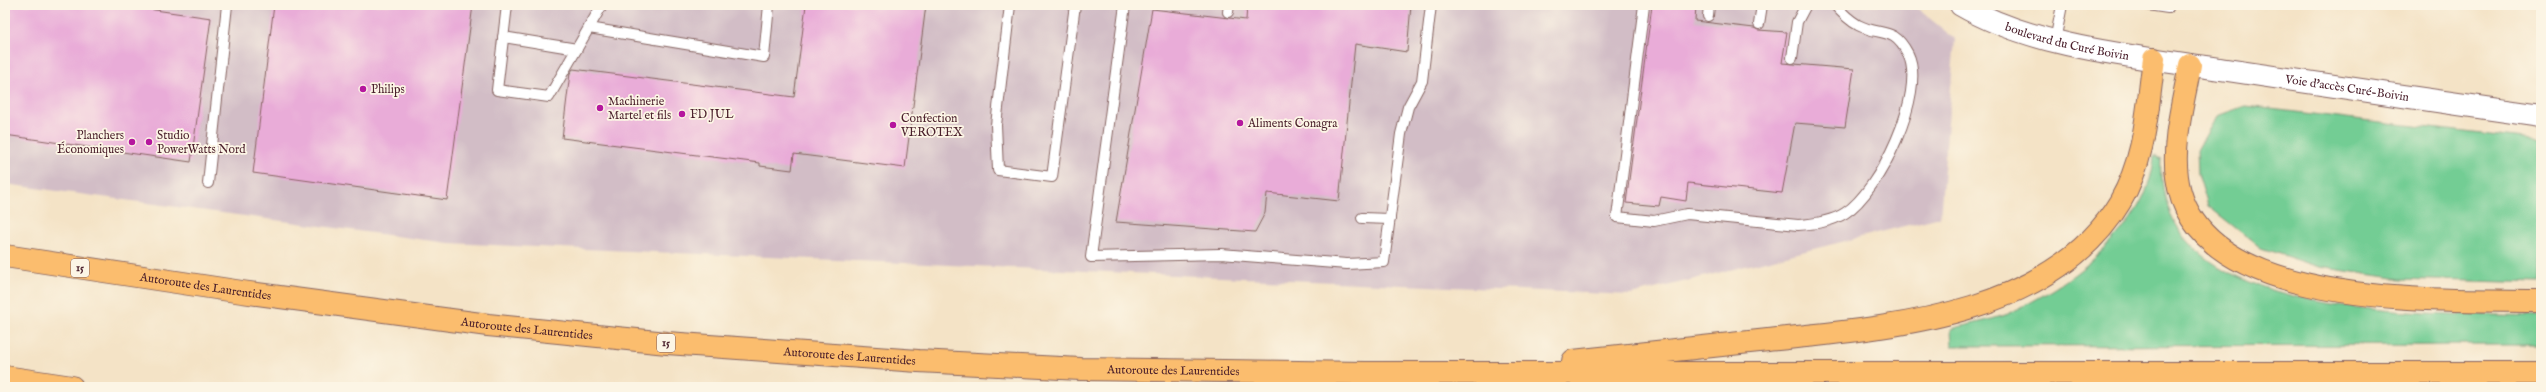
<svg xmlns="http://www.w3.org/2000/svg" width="2546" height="392" viewBox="0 0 2546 392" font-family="'IM FELL English',serif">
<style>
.industrial{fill:#d2bdc6}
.green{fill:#73cd94;stroke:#5e7660}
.building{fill:#e9acd8}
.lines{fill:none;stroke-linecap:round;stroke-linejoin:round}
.service-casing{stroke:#866461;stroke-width:12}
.tertiary-casing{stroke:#866461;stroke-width:24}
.motorway-casing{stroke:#866461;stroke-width:24}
.service{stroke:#fff;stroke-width:10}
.tertiary{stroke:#fff;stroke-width:22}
.motorway{stroke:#fbbd6e;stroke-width:22}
.poi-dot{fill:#b5179e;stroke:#fcf5e5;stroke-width:1.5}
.labels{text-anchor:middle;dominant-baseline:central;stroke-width:3.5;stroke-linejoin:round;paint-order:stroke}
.shield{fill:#fcf5e5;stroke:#7f5f63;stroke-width:1}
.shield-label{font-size:11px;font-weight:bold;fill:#4a1f2b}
.street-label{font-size:12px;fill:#4a1f2b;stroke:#fcf5e5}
.poi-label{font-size:12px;fill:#4a1f2b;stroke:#fcf5e5;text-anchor:start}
</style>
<rect width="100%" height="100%" fill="#fcf5e5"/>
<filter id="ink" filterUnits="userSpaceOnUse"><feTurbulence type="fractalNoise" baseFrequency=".025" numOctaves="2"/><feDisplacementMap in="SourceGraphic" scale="8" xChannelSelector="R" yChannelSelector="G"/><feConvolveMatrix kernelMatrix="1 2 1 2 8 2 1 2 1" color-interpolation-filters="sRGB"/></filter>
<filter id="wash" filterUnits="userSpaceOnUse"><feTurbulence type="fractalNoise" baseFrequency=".012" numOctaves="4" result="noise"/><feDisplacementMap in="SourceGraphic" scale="16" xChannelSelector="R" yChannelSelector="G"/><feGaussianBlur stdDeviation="0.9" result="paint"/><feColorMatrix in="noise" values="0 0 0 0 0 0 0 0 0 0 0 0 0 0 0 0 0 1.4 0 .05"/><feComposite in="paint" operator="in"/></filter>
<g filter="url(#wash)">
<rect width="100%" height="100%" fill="#f4e3c6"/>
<polygon class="industrial" points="5,5 1913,5 1955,39 1940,217 1631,295 448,243 5,184"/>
<g class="green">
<polygon points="2245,106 2541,141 2541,283 2400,279 2319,267 2261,248 2208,206 2198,174 2197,150 2217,116"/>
<path d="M2154,156l8,3c-11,168 270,153 379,157v29l-589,1 -1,-17c18,-5 38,-8 56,-15 60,-27 143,-86 147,-158z"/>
</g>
<g id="blocks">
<g class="building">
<polygon points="5,5 120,5 211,18 191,162 5,135"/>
<polygon points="274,5 473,5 447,200 253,173"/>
<polygon points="806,5 926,5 905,168 794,154 792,170 760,166 760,163 562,138 570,73 573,69 794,97"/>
<polygon points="1247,5 1411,5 1407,52 1355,44 1339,201 1267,193 1265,213 1255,232 1116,222 1152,9 1246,20"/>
<polygon points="1652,5 1696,5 1695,21 1754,28 1758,30 1787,32 1782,63 1854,69 1845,127 1795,123 1782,193 1688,183 1686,201 1661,197 1659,206 1626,203"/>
</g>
</g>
</g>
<g filter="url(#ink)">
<use href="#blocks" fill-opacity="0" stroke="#866461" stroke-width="1"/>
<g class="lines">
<g class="service-casing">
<g id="service">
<polyline points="507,5 497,90 549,97 602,5"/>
<polyline points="1010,5 996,125 998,170 1052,177 1075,5"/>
<polyline points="1125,5 1091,257 1221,254 1347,264 1384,262 1401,134 1408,107 1422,81 1431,5"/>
<path d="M1644,5l-27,212 37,4 33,-7 111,11c16,-1 33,-3 47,-12 34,-21 82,-121 63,-159 -15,-29 -27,-17 -50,-29 -9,-5 -16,-12 -23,-20"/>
<polyline points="2148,5 2168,8 2169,5"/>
<polyline points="1228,12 1229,5"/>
<polyline points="1708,16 1709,5"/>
<polyline points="1759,24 1762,5"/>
<polyline points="589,28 764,57 769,5"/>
<polyline points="503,37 577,49"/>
<polyline points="2055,41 2062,5"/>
<polyline points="1792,58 1797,22 1806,5"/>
<polyline points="208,183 227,5"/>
<polyline points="1362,218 1390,219"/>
</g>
</g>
<g class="tertiary-casing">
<g id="tertiary">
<path id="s1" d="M1961,5c75,44 181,52 266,65 105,16 209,31 314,46"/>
</g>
</g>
<g class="motorway-casing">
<g id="motorway">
<path d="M2190,65c-6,35 -18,76 -13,112 17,135 266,122 364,124"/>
<path id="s2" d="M5,256l237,36 246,33 179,18 251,18 163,8 284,4h1176"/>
<path d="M1573,361c65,-7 130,-14 195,-21 118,-12 284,-23 352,-138 26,-44 27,-94 34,-143"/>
<polyline points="5,377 72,387"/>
</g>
</g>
<use href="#service" class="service"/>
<use href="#tertiary" class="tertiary"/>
<use href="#motorway" class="motorway"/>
</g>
</g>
<g class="poi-dot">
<circle cx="363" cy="89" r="4"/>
<circle cx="600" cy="108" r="4"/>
<circle cx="682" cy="114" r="4"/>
<circle cx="1240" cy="123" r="4"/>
<circle cx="893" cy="125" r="4"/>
<circle cx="132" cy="142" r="4"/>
<circle cx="149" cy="142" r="4"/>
</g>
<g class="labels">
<g class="shield">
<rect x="71" y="259" width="18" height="18" rx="3"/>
<rect x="657" y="334" width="18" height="18" rx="3"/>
</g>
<g class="shield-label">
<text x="80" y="268">15</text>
<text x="666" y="343">15</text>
</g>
<g class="street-label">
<text stroke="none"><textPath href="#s1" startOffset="113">boulevard du Curé Boivin</textPath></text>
<text stroke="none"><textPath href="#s1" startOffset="397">Voie d'accès Curé-Boivin</textPath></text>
<text stroke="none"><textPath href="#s2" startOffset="203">Autoroute des Laurentides</textPath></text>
<text stroke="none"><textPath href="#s2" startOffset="527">Autoroute des Laurentides</textPath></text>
<text stroke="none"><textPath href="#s2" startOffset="851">Autoroute des Laurentides</textPath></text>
<text stroke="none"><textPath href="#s2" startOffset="1175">Autoroute des Laurentides</textPath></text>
</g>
<g class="poi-label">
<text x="371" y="89">Philips</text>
<text x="608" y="101">Machinerie<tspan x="608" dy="14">Martel et fils</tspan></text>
<text x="690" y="114">FD JUL</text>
<text x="901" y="118">Confection<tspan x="901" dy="14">VEROTEX</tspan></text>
<text x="1248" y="123">Aliments Conagra</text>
<text x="124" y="135" text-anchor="end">Planchers<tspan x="124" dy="14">Économiques</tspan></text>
<text x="157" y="135">Studio<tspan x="157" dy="14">PowerWatts Nord</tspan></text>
</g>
</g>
<rect width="2546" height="392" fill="none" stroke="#fcf5e5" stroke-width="20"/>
</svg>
